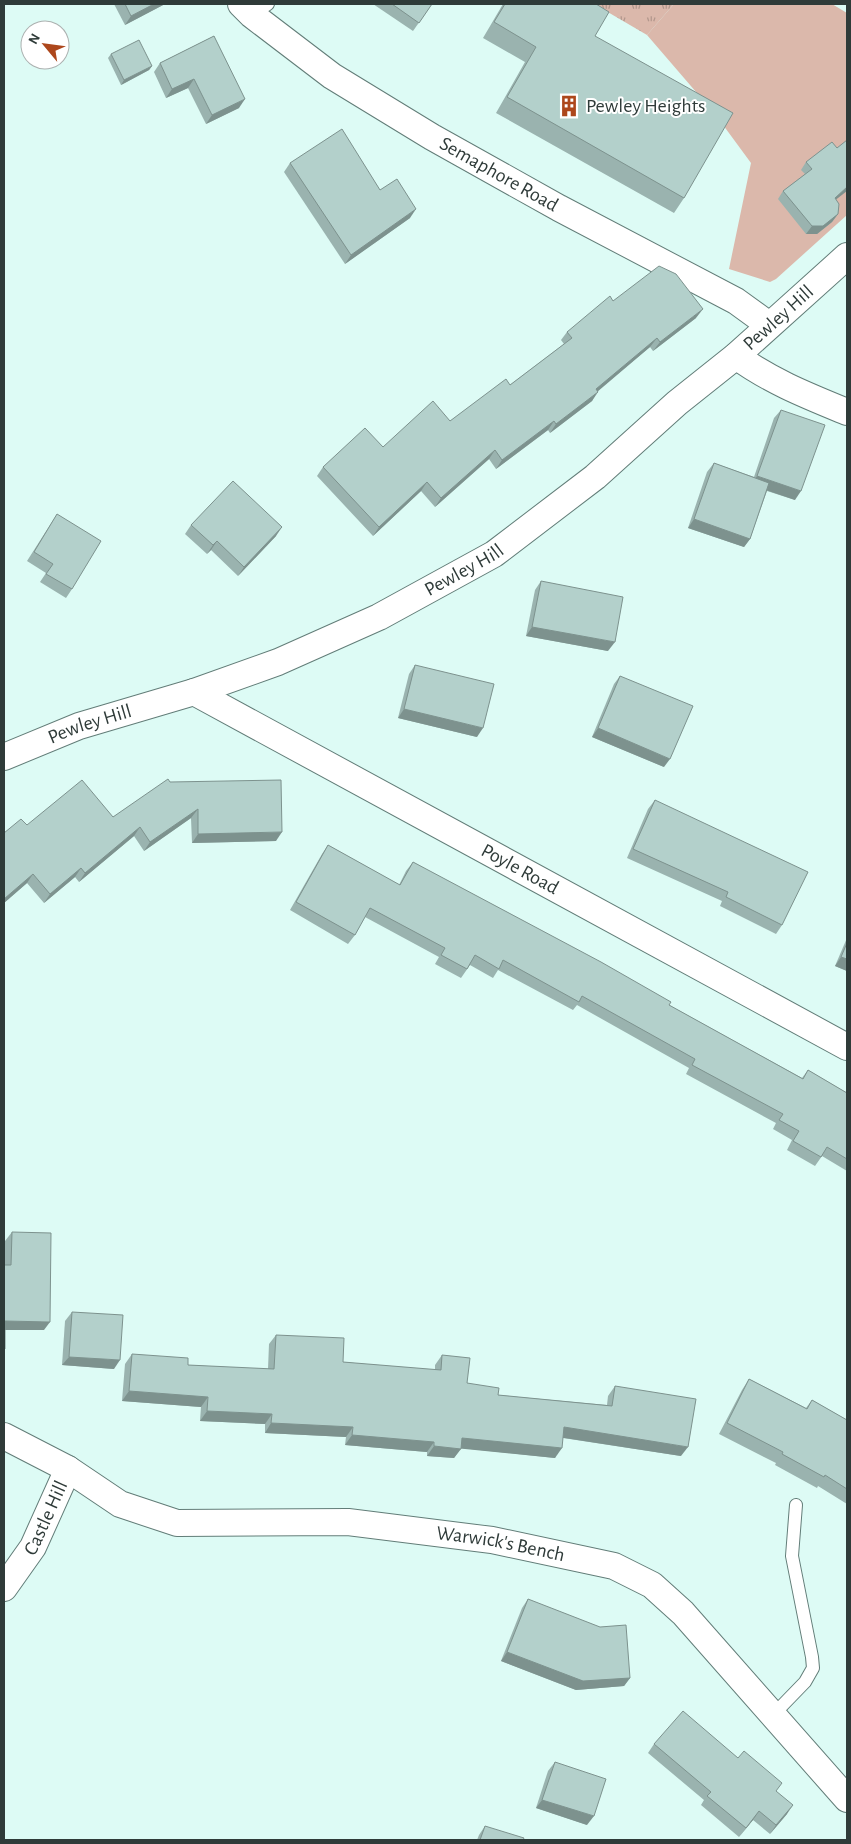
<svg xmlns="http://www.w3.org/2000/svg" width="851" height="1844" viewBox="0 0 851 1844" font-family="'Alegreya Sans',sans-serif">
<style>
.grass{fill:url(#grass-tufts)}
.green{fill:#dbb8ab}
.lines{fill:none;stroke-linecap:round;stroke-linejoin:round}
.lane-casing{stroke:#627d78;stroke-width:14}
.street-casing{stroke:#627d78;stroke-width:28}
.lane{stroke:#fff;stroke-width:12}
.street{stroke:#fff;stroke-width:26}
.wall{fill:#9ab3af}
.shaded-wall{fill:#7d928e}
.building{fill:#b3d0cb;stroke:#7d928e}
.labels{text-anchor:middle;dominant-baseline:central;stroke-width:4;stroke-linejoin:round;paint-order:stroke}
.poi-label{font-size:20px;fill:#2f3b39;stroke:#fff;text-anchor:start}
.street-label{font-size:20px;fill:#2f3b39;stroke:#fff}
</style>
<defs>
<pattern id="grass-tufts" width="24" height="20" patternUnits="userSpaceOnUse" patternTransform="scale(1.25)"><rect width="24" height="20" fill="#dbb8ab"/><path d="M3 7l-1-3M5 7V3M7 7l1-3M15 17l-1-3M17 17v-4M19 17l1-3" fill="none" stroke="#b2978c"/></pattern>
</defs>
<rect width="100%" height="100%" fill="#ddfbf5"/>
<polygon class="grass" points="594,4 674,4 647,35"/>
<polygon class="green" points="674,4 832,4 847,13 847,215 776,279 770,282 729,269 751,163 715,114 647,35"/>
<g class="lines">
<g class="lane-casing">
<g id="lane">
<polyline points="252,15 268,4"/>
<polyline points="773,1715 805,1682 813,1668 812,1657 792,1556 796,1505"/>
</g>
</g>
<g class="street-casing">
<g id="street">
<path id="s1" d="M241,4l11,11 80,61 100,61 127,71 177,93 33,24"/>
<path d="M736,356c34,25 72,40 111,56"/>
<path id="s2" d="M194,692l653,355"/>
<path id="s3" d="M4,757l75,-31 115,-34 84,-30 101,-45 115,-63 101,-77 82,-74 59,-47 111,-100"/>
<path id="s4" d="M4,1436l64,33 52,35 57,19 171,-1 144,18 122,26 38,19 31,28 164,186"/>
<path id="s5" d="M4,1588l29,-41 35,-78"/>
</g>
</g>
<use href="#lane" class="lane"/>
<use href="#street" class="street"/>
</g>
<g class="wall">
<polygon points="114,4 165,4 125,25"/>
<polygon points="373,4 432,4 413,31"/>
<polygon points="503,4 596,4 595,36 684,198 674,213 496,113 525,62 483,38"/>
<polygon points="214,36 239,108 206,124 188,88 166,98 154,72 160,63"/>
<polygon points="111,54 152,66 149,70 121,85 108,58"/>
<polygon points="837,148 836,200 838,214 832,222 817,234 806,234 778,199 783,191 805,174 801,170 806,162"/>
<polygon points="290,163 380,190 410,218 345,264 284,172"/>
<polygon points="613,301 696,318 653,351 650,347 597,391 592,401 550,433 548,430 496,469 489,459 435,507 421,491 373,536 317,476 323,467 383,447 450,421 510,385 564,344 561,340 567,332"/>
<polygon points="781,410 795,500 767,491 750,539 744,547 688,528 707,472 714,463 754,477 774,418"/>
<polygon points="57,514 72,589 66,598 40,582 46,573 27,561"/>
<polygon points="191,525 276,536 238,576 211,550 207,554 185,534"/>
<polygon points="541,581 608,651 526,636 535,590"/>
<polygon points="415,665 477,737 398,718 409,674"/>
<polygon points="620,676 664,767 592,737 614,684"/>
<polygon points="170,782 276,841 192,843 191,818 144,851 134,836 79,882 75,877 44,903 27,883 4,903 4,833 27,825 113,817"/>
<polygon points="655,800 782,925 776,934 720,906 722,901 627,858 648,809"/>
<polygon points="328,845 399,885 406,871 413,862 669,1005 802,1078 808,1070 847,1093 847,1171 822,1156 815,1166 787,1150 792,1140 773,1129 776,1123 686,1074 689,1068 577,1005 573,1010 498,970 493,978 470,965 461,978 435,964 439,957 365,917 355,935 348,944 290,910 322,854"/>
<polygon points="847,938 847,971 835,966"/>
<polygon points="12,1232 44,1330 5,1330 5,1349 4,1351 4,1265 5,1265 5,1241"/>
<polygon points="72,1312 114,1369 62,1365 65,1321"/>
<polygon points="276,1335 343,1362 435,1370 435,1365 442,1355 467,1383 498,1395 607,1405 608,1396 615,1386 681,1456 563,1438 555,1458 461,1448 454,1458 427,1456 427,1452 345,1445 346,1437 265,1433 265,1424 200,1421 201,1407 122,1401 125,1364 132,1354 188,1365 268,1369 269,1344"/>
<polygon points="749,1379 806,1408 812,1400 847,1420 847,1504 818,1486 817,1488 775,1465 776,1463 719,1434 742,1390"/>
<polygon points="528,1599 630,1678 624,1686 576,1690 501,1661 522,1608"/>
<polygon points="654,1744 776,1791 787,1814 770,1834 753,1820 739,1837 701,1805 704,1800 648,1753"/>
<polygon points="555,1762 587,1825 536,1808 548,1771"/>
<polygon points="485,1826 523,1840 477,1840 479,1835"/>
</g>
<g class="shaded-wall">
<polygon points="154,4 165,4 125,25 131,16"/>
<polygon points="152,66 149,70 121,85 124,80"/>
<polygon points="194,79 188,88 166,98 172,89"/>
<polygon points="245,99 239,108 206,124 212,115"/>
<polygon points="847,187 847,191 829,205 835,198"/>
<polygon points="416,209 410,218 345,264 351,255"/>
<polygon points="838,214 832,222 817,234 806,234 812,226"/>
<polygon points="703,309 696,318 653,351 660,342"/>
<polygon points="657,338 650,347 590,398 596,389"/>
<polygon points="598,392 592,401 550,433 556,424"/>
<polygon points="554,421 548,430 496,469 502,460"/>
<polygon points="495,450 489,459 435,507 441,498"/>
<polygon points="757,476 801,491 795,500 751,485"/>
<polygon points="427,482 421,491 373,536 379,527"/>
<polygon points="694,519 750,539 744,547 688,528"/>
<polygon points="282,527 276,536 238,576 244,567"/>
<polygon points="217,541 211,550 207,554 213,545"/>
<polygon points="532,627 615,642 608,651 526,636"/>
<polygon points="404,709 483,728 477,737 398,718"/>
<polygon points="598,728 670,759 664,767 592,737"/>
<polygon points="198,809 191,818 144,851 150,842"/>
<polygon points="140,827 134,836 79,882 85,873"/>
<polygon points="282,832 276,841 192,843 198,834"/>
<polygon points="81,868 75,877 44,903 50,894"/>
<polygon points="33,874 27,883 4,903 4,899"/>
<polygon points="841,957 847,959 847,971 835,966"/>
<polygon points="5,1321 50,1322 44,1330 4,1330"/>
<polygon points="69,1357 120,1360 114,1369 62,1365"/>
<polygon points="129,1391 208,1397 201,1407 122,1401"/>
<polygon points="207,1411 272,1414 265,1424 200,1421"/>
<polygon points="271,1423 353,1427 346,1437 265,1433"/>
<polygon points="564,1427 688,1447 681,1456 558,1437"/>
<polygon points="352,1435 434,1442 427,1452 345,1445"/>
<polygon points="462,1438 562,1448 555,1458 455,1448"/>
<polygon points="434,1446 461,1449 454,1458 427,1456"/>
<polygon points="507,1652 630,1678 624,1686 576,1690 501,1661"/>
<polygon points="542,1800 594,1816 587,1825 536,1808"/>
<polygon points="793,1805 787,1814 770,1834 776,1825"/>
<polygon points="759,1811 753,1820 739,1837 746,1828"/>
</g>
<g class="building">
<polygon points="125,4 154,4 131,16"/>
<polygon points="392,4 432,4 419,23"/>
<polygon points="505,4 596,4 609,12 595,36 733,113 684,198 507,97 536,47 494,22"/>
<polygon points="214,36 245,99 212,115 194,79 172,89 160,63"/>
<polygon points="139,40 152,66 124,80 111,54"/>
<polygon points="342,129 380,190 397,179 416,209 351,255 290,163"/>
<polygon points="847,140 847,187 835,198 839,204 838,214 823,226 812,226 783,191 812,169 806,162 832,142 837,148"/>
<polygon points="659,266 676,274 703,309 660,342 657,338 596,389 598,392 556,424 554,421 502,460 495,450 441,498 427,482 379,527 323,467 365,428 383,447 433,401 450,421 506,379 510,385 572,338 567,332 610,296 613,301"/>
<polygon points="781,410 825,425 801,491 757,476"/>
<polygon points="714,463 769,483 750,539 694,519"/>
<polygon points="233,481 282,527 244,567 217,541 213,545 191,525"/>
<polygon points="57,514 101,541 72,589 46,574 53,564 34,552"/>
<polygon points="541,581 623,597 615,642 532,627"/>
<polygon points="415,665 494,684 483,728 404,709"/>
<polygon points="620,676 693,706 670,759 598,728"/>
<polygon points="168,779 170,782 281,780 282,832 198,834 198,809 150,842 140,827 85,873 81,868 50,894 33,874 4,899 4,833 21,819 27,825 82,780 113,817"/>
<polygon points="655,800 808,872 782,925 726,897 728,892 633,849"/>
<polygon points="328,845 400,885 413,862 601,962 671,1002 669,1005 803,1079 808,1070 847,1093 847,1159 827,1147 821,1157 793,1141 799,1131 779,1120 783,1114 692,1065 695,1059 582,996 579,1002 503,960 499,969 475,955 467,969 441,955 445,948 370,908 355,935 296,902"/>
<polygon points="847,943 847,959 841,957"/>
<polygon points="12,1232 51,1233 50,1322 5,1321 5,1349 4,1349 4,1265 11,1265"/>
<polygon points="72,1312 123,1315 120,1360 69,1357"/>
<polygon points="276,1335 344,1338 343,1362 441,1370 442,1355 470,1358 467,1383 499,1388 498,1395 612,1406 615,1386 696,1399 688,1447 564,1427 562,1448 462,1438 461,1449 434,1446 434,1442 352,1435 353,1427 271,1423 272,1414 207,1411 208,1397 129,1391 132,1354 188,1358 188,1365 274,1369"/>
<polygon points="749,1379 807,1409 812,1400 847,1420 847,1489 825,1475 824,1477 782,1454 783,1452 727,1423"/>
<polygon points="528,1599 600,1627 626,1625 630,1678 583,1681 507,1652"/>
<polygon points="683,1711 738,1758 744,1751 782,1783 776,1791 793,1805 776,1825 759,1811 746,1828 707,1796 711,1792 654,1744"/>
<polygon points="555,1762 606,1779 594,1816 542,1800"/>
<polygon points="485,1826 524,1838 523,1840 480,1840"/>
</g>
<defs>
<g id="building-bare" transform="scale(1.725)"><path d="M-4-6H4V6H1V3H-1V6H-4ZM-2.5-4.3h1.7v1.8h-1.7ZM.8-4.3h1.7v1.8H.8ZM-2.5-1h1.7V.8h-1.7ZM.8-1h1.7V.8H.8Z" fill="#ad471c" stroke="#fff" stroke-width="2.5" paint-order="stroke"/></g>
</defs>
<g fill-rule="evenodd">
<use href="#building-bare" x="569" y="106"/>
</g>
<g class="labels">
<g class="poi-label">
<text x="586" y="106">Pewley Heights</text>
</g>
<g class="street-label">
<text stroke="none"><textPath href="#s1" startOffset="310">Semaphore Road</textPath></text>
<text stroke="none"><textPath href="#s3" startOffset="902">Pewley Hill</textPath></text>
<text stroke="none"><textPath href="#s3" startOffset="498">Pewley Hill</textPath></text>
<text stroke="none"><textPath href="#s3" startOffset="92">Pewley Hill</textPath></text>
<text stroke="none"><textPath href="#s2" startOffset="371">Poyle Road</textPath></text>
<text stroke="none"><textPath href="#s5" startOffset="82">Castle Hill</textPath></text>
<text stroke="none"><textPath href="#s4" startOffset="520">Warwick's Bench</textPath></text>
</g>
</g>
<rect width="851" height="1844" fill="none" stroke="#2f3b39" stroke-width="10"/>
<g transform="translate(45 45) rotate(299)"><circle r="24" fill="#ffffff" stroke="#acb1b0"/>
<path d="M0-4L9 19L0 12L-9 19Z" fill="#ad471c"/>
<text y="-8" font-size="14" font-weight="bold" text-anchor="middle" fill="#2f3b39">N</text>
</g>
</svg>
